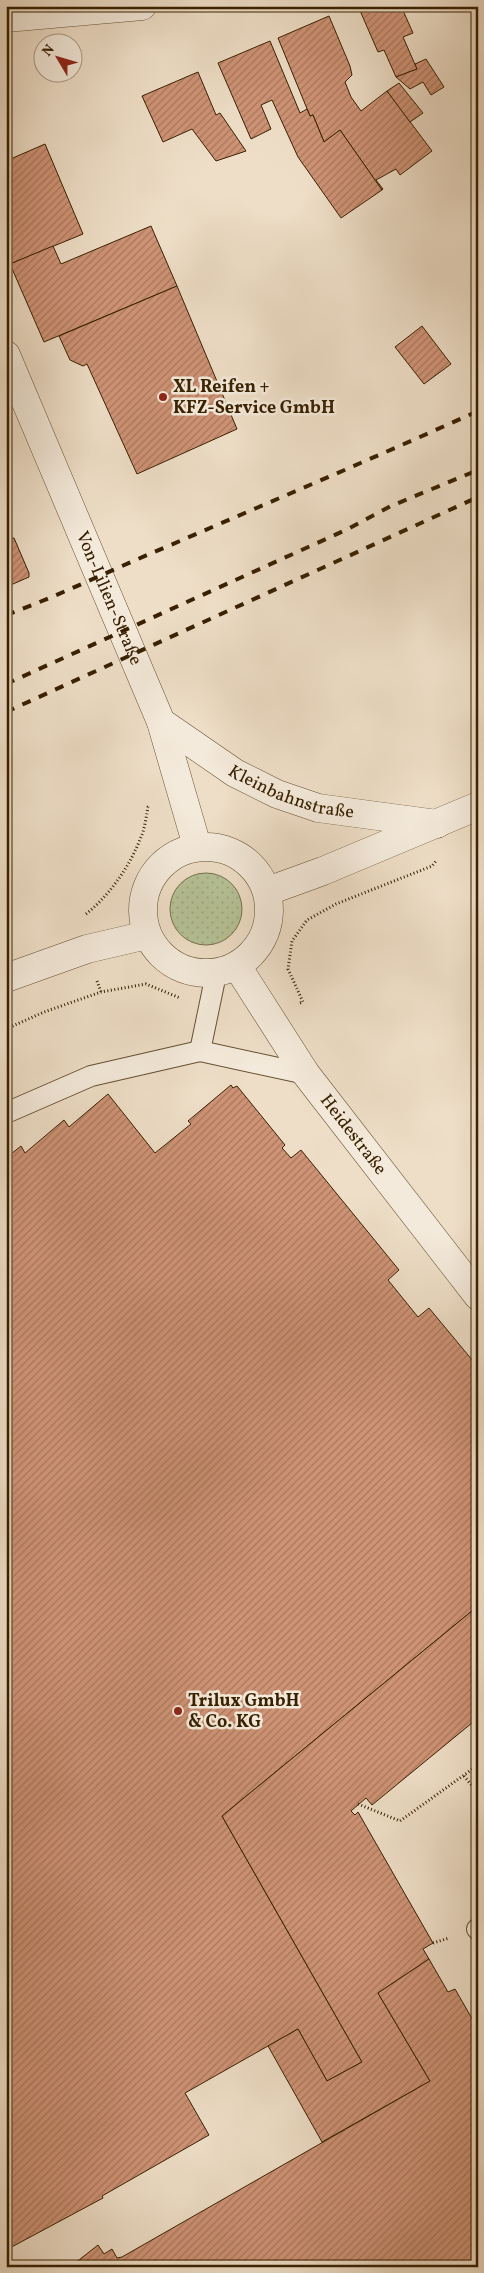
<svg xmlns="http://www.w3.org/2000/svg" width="484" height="2273" viewBox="0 0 484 2273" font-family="Vollkorn,serif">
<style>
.grass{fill:url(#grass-dots);stroke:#77714c}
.building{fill:url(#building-hatch);stroke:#382000}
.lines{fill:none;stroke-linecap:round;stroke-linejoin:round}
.service-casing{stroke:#665032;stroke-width:22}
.minor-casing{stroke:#665032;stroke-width:29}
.tertiary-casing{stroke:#665032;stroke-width:29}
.path{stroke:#382000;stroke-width:3;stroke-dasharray:1 2.5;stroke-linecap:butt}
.service{stroke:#f4eadb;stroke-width:20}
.minor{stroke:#f4eadb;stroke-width:28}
.tertiary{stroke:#f4eadb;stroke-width:28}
.rail{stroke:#382000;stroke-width:4;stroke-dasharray:9 9;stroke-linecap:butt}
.poi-dot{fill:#8f2418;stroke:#f4eadb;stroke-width:2}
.labels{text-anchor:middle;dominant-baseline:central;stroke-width:5;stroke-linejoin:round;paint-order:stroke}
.poi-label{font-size:18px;font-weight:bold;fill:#382000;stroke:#f4eadb;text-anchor:start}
.street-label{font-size:18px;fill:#382000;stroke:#f4eadb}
</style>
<defs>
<pattern id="grass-dots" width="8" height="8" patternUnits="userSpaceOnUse" patternTransform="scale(1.25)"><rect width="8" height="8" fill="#b6c297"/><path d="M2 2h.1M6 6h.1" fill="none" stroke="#9da680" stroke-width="1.8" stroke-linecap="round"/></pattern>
<pattern id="building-hatch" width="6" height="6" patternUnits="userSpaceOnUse" patternTransform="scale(1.25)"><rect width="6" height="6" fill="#cf9376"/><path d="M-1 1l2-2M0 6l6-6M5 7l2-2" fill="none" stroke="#a9785e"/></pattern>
</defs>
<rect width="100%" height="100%" fill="#eedec7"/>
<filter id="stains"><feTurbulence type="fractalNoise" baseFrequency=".004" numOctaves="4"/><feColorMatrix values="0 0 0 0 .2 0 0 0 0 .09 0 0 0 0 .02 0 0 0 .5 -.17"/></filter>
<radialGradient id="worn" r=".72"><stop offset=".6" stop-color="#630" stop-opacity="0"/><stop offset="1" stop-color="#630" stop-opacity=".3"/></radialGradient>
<circle class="grass" cx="206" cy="909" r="36"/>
<g class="building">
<polygon points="358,6 401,6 413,33 403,37 417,69 396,77 384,50 378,52"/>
<polygon points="329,16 350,66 352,75 345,82 351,97 361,111 387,91 432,151 400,175 396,169 376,180 383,189 382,190 340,130 324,142 313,115 310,116 278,38"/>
<polygon points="270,41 300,113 307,109 310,116 313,115 324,142 340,130 382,190 341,218 298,157 272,100 261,105 271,129 251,139 218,63"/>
<polygon points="426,59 444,87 431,95 423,82 410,89 396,77 417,69 415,64"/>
<polygon points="198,72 216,115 220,113 246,151 216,161 192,129 163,142 142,96"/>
<polygon points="399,83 423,113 410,122 387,91"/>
<polygon points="45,144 83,234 10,264 6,255 6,161"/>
<polygon points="151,226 177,286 44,342 10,264 53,246 61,264"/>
<polygon points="177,286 237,429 137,474 87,364 83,366 70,360 59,336"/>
<polygon points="422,326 451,364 424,384 395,347"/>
<polygon points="9,538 14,538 29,573 29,577 6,587 6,539"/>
<polygon points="231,1085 233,1088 237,1086 285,1145 282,1148 291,1158 301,1150 399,1270 388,1280 418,1317 429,1308 478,1367 478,1606 222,1816 362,2062 327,2081 298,2029 185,2093 209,2135 102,2196 103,2198 6,2250 6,1158 21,1146 25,1153 64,1120 69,1127 108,1094 155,1153 191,1124 188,1121"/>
<polygon points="478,1606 478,1718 372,1805 366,1798 351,1811 355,1815 358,1812 433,1943 423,1949 429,1959 378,1993 430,2081 322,2142 268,2046 298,2029 327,2081 362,2062 222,1816"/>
<polygon points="429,1959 448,1992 455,1989 478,2029 478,2267 70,2267 98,2245 104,2254 112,2249 117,2258 122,2257 430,2081 378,1993"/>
</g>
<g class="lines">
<g class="service-casing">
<g id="service">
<polyline points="216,974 200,1051 306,1074"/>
<polyline points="6,1113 91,1076 200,1051"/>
<polyline points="477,1929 478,1930"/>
</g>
</g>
<g class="minor-casing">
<g id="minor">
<path id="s1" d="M6,355l155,367 36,124"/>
<path id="s2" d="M161,722l74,51 42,21 41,14 119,16"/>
<circle cx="206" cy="910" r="63"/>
<polyline points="268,891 323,871 478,806"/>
<path id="s3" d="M237,966l69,108 172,222"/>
<polyline points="6,978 87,949 147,935"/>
</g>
</g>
<g class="tertiary-casing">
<polyline id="tertiary" points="6,18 142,6"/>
</g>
<g class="path">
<path d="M86,914c24,-19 44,-48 55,-77 4,-9 5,-20 7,-30l2,-1"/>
<polyline points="97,981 101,992"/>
<polyline points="300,1003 303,1002 288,969 292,941 307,920 336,904 432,866 436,861"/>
<polyline points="6,1029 44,1012 101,992 146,984 180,998"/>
<polyline points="464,1776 478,1793"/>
<polyline points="358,1804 400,1821 478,1765"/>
<polyline points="433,1943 449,1938"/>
</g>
<use href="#service" class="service"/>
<use href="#minor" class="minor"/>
<use href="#tertiary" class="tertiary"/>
<g class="rail">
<path d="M6,615c55,-20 107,-46 160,-68 104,-45 208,-89 312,-136"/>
<polyline points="6,684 348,529 391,506 478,470"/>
<polyline points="6,712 478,497"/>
</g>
</g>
<g class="poi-dot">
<circle cx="163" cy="397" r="5"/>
<circle cx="178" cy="1711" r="5"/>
</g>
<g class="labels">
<g class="poi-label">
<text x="173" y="387">XL Reifen +<tspan x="173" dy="21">KFZ-Service GmbH</tspan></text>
<text x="188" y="1701">Trilux GmbH<tspan x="188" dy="21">&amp; Co. KG</tspan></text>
</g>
<g class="street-label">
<text stroke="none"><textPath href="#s1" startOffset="264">Von-Lilien-Straße</textPath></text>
<text stroke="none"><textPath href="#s2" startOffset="150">Kleinbahnstraße</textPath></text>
<text stroke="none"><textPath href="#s3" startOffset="205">Heidestraße</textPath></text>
</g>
</g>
<rect width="484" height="2273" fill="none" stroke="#eedec7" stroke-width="25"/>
<rect x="8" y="8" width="469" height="2258" fill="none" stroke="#382000" stroke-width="2.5"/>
<rect x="12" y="12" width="459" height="2248" fill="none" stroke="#382000"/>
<g transform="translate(58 58) rotate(308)"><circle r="24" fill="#f4eadb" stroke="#a99983"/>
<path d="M0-4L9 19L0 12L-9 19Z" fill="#8f2418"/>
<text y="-8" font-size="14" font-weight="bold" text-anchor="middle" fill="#382000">N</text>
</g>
<rect width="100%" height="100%" filter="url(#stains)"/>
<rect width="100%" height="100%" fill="url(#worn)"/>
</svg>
